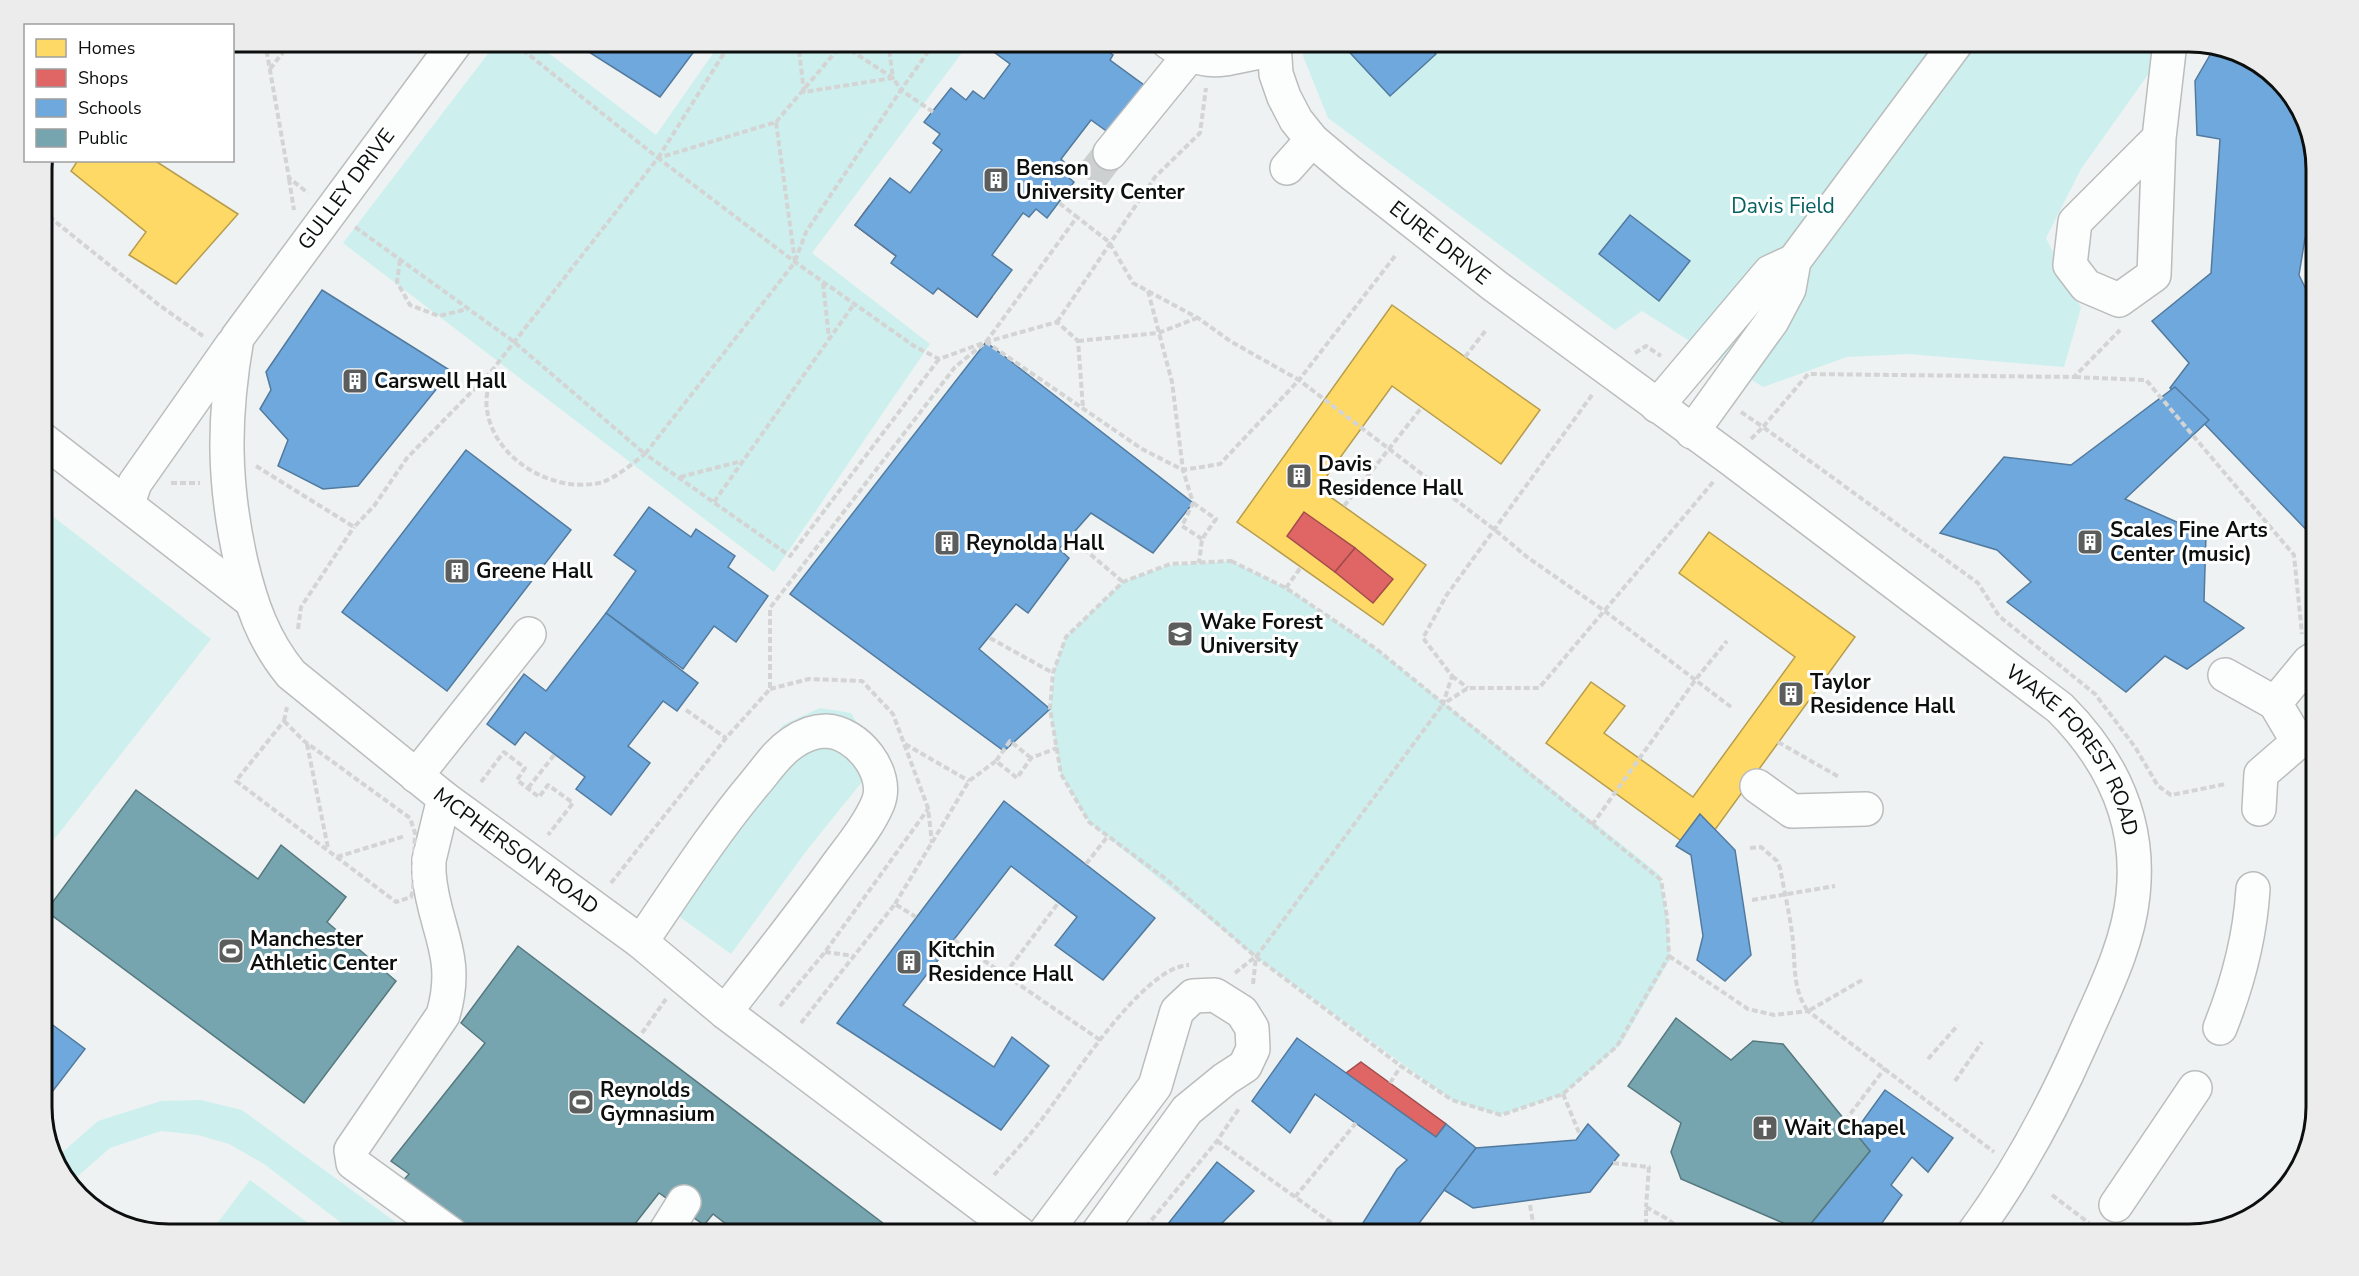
<svg xmlns="http://www.w3.org/2000/svg" width="2359" height="1276" viewBox="0 0 2359 1276" font-family="'Nunito Sans',sans-serif">
<style>
.green{fill:#cdf0ef}
.homes{fill:#ffd966;stroke:#b69c4c;stroke-width:1.5}
.shops{fill:#e06666;stroke:#a14c4c;stroke-width:1.5}
.schools{fill:#6fa8dc;stroke:#527a9e;stroke-width:1.5}
.public{fill:#76a5af;stroke:#56787f;stroke-width:1.5}
.lines{fill:none;stroke-linecap:round;stroke-linejoin:round}
.minor-tunnel{stroke:#ccd0d0;stroke-width:33;stroke-dasharray:33 16;stroke-linecap:butt}
.minor-casing{stroke:#bbbdbd;stroke-width:36}
.path{stroke:#d4d4d4;stroke-width:4;stroke-dasharray:6 3;stroke-linecap:butt}
.minor{stroke:#fcfdfd;stroke-width:33}
.labels{text-anchor:middle;dominant-baseline:central;stroke-width:6;stroke-linejoin:round;paint-order:stroke}
.poi-label{font-size:21px;font-weight:bold;fill:#0d0f0f;stroke:#fff;text-anchor:start}
.street-label{font-size:21px;fill:#0d0f0f;stroke:#fff}
.park-label{font-size:21px;fill:#05605e;stroke:#fff}
.rim{fill:none;stroke:#0d0f0f;stroke-width:3}
</style>
<rect width="100%" height="100%" fill="#eef2f2"/>
<g class="green">
<polygon points="497,42 534,42 656,135 721,42 970,42 812,253 930,344 774,572 343,243"/>
<polygon points="1304,42 2159,42 2157,62 2081,169 2046,238 2081,308 2064,367 1909,354 1847,357 1763,387 1642,311 1615,330 1328,118 1303,56"/>
<polygon points="42,508 211,639 42,855"/>
<polygon points="1231,561 1286,588 1375,648 1660,875 1667,917 1670,959 1621,1044 1563,1094 1501,1115 1452,1100 1256,957 1089,822 1061,774 1050,709 1055,668 1066,637 1123,582 1166,566"/>
<polygon points="820,708 851,713 868,741 870,772 807,850 731,954 651,896 783,725"/>
<polygon points="201,1100 242,1110 412,1234 356,1234 264,1164 229,1144 198,1135 161,1131 110,1148 70,1183 64,1178 57,1157 98,1121 161,1101"/>
<polygon points="250,1180 323,1234 209,1234"/>
</g>
<g class="homes">
<polygon points="78,160 154,160 238,214 176,284 129,255 146,232 71,171"/>
<polygon points="1392,305 1540,410 1501,464 1392,386 1318,488 1426,565 1383,625 1237,522"/>
<polygon points="1709,532 1855,637 1698,853 1546,743 1591,682 1625,706 1604,733 1693,797 1795,657 1679,573"/>
</g>
<g class="shops">
<polygon points="869,206 911,237 896,256 855,225"/>
<polygon points="953,268 992,297 977,317 938,288"/>
<polygon points="1304,512 1355,548 1335,572 1287,536"/>
<polygon points="1355,548 1393,579 1373,603 1335,572"/>
<polygon points="1361,1062 1446,1124 1436,1137 1346,1073"/>
</g>
<g class="schools">
<polygon points="573,42 701,42 660,97"/>
<polygon points="1001,42 1095,42 1113,55 1110,60 1148,88 1112,135 1091,120 1061,159 1067,165 1062,172 1074,182 1047,218 1036,209 1029,217 1023,213 992,255 1012,270 977,317 938,288 933,294 891,263 896,256 855,225 890,178 910,193 942,150 933,143 940,134 924,122 951,88 966,100 973,91 984,99 1010,64 994,52"/>
<polygon points="1340,42 1425,42 1436,54 1390,96"/>
<polygon points="2214,48 2246,55 2296,99 2310,143 2309,157 2317,165 2317,226 2305,238 2299,275 2317,312 2317,541 2170,388 2189,363 2152,321 2211,273 2220,139 2197,135 2195,81"/>
<polygon points="1630,215 1690,261 1659,301 1599,254"/>
<polygon points="322,290 451,371 358,486 323,489 278,466 288,440 260,409 271,390 266,372"/>
<polygon points="986,342 1193,503 1153,553 1091,513 1059,549 1069,558 1028,613 1016,604 979,649 1050,709 1004,751 790,594"/>
<polygon points="2175,387 2209,420 2125,499 2206,535 2204,601 2244,628 2187,669 2165,656 2126,692 2007,602 2031,582 1997,550 1940,533 2004,457 2071,465"/>
<polygon points="466,450 571,530 447,691 342,612"/>
<polygon points="649,507 691,537 696,529 735,556 728,567 768,596 736,642 714,626 683,669 606,613 636,571 614,555"/>
<polygon points="606,613 698,683 677,711 663,701 628,746 650,763 611,815 576,789 585,777 525,732 515,745 487,724 524,674 546,691"/>
<polygon points="1004,801 1155,918 1103,980 1055,945 1077,917 1011,866 903,1005 994,1067 1012,1037 1049,1066 1001,1130 837,1023"/>
<polygon points="1700,814 1735,850 1751,955 1725,981 1697,960 1703,936 1691,855 1676,846"/>
<polygon points="42,1017 85,1049 42,1105"/>
<polygon points="1297,1038 1436,1137 1446,1124 1476,1148 1411,1234 1356,1234 1397,1169 1407,1160 1315,1094 1290,1133 1252,1101"/>
<polygon points="1885,1090 1953,1138 1928,1172 1912,1157 1891,1185 1902,1195 1874,1234 1780,1234 1788,1224 1804,1232 1870,1151 1854,1133"/>
<polygon points="1588,1124 1619,1155 1590,1192 1473,1208 1444,1190 1476,1148 1576,1140"/>
<polygon points="1217,1162 1254,1191 1211,1234 1160,1234"/>
</g>
<g class="public">
<polygon points="136,790 258,879 281,845 346,897 327,922 396,981 304,1103 46,911"/>
<polygon points="518,946 896,1233 896,1234 739,1234 713,1214 704,1225 659,1193 627,1234 467,1234 399,1185 409,1174 391,1161 485,1043 461,1023"/>
<polygon points="1676,1018 1731,1060 1753,1041 1783,1044 1870,1151 1804,1232 1681,1179 1671,1152 1681,1123 1628,1086"/>
</g>
<g class="lines">
<polyline class="minor-tunnel" points="1089,180 1110,153"/>
<g class="minor-casing">
<g id="minor">
<path id="s1" d="M456,42l-219,296c-14,80 -14,144 4,224 10,42 22,78 50,112l153,124 197,144 84,70 295,222"/>
<path d="M1168,42c44,30 58,14 105,8"/>
<path id="s2" d="M1274,42l2,32 8,23 12,23 16,20 38,32 145,114 236,173 329,249c51,51 81,113 73,187 -5,51 -31,100 -51,146 -30,68 -65,133 -109,193"/>
<polyline points="2159,138 2075,222 2070,265 2086,286 2119,300 2154,275 2159,138 2170,42"/>
<polyline points="1110,153 1189,56"/>
<polyline points="1287,168 1312,140"/>
<polyline points="1657,406 1770,272 1794,261"/>
<polyline points="1692,432 1772,321 1789,289 1794,261 1957,42"/>
<polyline points="42,439 250,600"/>
<polyline points="128,503 135,483 232,345"/>
<polyline points="2317,657 2309,662 2275,703 2298,742 2317,733"/>
<polyline points="2225,675 2275,703"/>
<polyline points="416,776 529,634"/>
<polyline points="1757,786 1792,811 1866,809"/>
<path d="M444,798l-15,62v13c4,55 32,81 14,142l-92,135 2,13 98,71"/>
<polyline points="2259,809 2261,774 2298,742"/>
<path d="M641,942c37,-54 72,-109 114,-159 12,-14 22,-30 37,-40 10,-7 22,-12 34,-12 31,1 64,42 52,72 -10,24 -30,47 -45,68 -35,48 -72,95 -108,141"/>
<path d="M2220,1028c18,-45 30,-91 33,-139"/>
<polyline points="2116,1205 2195,1088"/>
<polyline points="664,1234 684,1202"/>
<polyline points="1044,1234 1155,1086 1177,1011 1193,996 1215,995 1242,1012 1252,1028 1253,1049 1245,1066 1225,1079 1187,1110 1097,1234"/>
</g>
</g>
<g class="path">
<polyline points="265,42 289,178 308,193"/>
<polyline points="798,42 804,92 893,78 888,42"/>
<polyline points="270,69 291,42"/>
<polyline points="933,112 901,90 935,42"/>
<polyline points="776,122 844,42"/>
<polyline points="658,158 731,42"/>
<polyline points="289,179 294,210"/>
<polyline points="42,211 159,305 203,336"/>
<polyline points="355,227 513,341 645,454 795,262 776,122 658,158 513,42"/>
<polyline points="1395,256 1299,380 1495,530 1527,557 1606,612 1731,707"/>
<polyline points="400,260 397,282 410,305 439,316 468,309"/>
<polyline points="795,261 806,232 901,90 893,78 838,42"/>
<polyline points="823,283 829,338"/>
<polyline points="1148,291 1172,382 1183,470 1193,503 1182,526 1202,539"/>
<polyline points="1057,322 1155,177 1200,133 1206,88"/>
<polyline points="1078,341 1158,333 1197,318"/>
<polyline points="986,342 1077,217 1059,203"/>
<polyline points="1635,353 1646,346 1661,356"/>
<polyline points="1465,357 1486,330"/>
<path d="M939,359l-149,197 -145,-102c-12,9 -28,23 -42,28 -48,13 -109,-22 -116,-72 -2,-11 2,-25 3,-37l168,-215 137,104 119,84 25,13 47,-17 71,-20 21,19 5,67"/>
<polyline points="2075,377 2146,380 2294,555 2302,634"/>
<polyline points="1592,395 1446,596 1423,638 1452,676 1443,704 1468,688 1539,688 1714,481"/>
<polyline points="1741,412 1763,427 1808,374 2074,377 2120,330"/>
<polyline points="1751,439 1763,427 1978,583 1999,616 2095,694 2135,747 2158,786 2171,795 2226,784"/>
<polyline points="256,466 354,527 374,506 407,458 489,374"/>
<polyline points="680,477 742,461"/>
<polyline points="171,483 200,483"/>
<polyline points="714,502 854,304"/>
<polyline points="1193,503 1216,519 1202,539 1199,563"/>
<polyline points="1344,506 1422,407"/>
<polyline points="1070,537 1123,582"/>
<polygon points="1231,561 1286,588 1375,648 1661,880 1667,917 1669,956 1617,1046 1563,1094 1501,1115 1452,1100 1401,1066 1256,957 1166,879 1089,822 1061,774 1050,709 1053,673 1066,637 1123,582 1170,564"/>
<polyline points="1286,588 1301,567"/>
<polyline points="298,629 301,607 354,527"/>
<polyline points="990,638 1053,673"/>
<polyline points="1452,676 1468,688"/>
<polyline points="770,689 809,679 862,681 893,714 928,808 932,843"/>
<polyline points="686,710 726,738"/>
<polygon points="284,721 304,741 410,818 415,833 413,890 411,897 396,902 236,781"/>
<polyline points="284,721 287,707"/>
<polyline points="1778,742 1839,777"/>
<polyline points="307,744 328,848"/>
<polyline points="905,744 969,781"/>
<polyline points="1031,758 1010,741 996,761 1017,778 1031,758 1057,748"/>
<polyline points="481,782 504,752 525,768 517,780 539,797 548,785 573,803 548,835"/>
<polyline points="528,788 555,754"/>
<polyline points="1592,825 1696,679 1727,641"/>
<path d="M1750,848l11,-1 16,14 3,7c4,21 9,43 12,65 4,27 -1,55 16,78l56,-32"/>
<polyline points="337,857 405,836"/>
<polyline points="1086,864 1108,836"/>
<polyline points="611,883 726,738 770,689 770,608 955,367 986,342 1142,449 1183,470 1220,464 1299,380 1230,341 1198,318 1133,283 1109,242 1077,217"/>
<polyline points="1752,900 1835,886"/>
<polyline points="895,904 969,781 996,761"/>
<polyline points="954,940 1100,1040"/>
<polyline points="825,952 854,956"/>
<polyline points="1669,956 1748,1009 1774,1015 1808,1011 1994,1152"/>
<polyline points="1235,973 1255,957"/>
<polyline points="1005,974 1059,902"/>
<polyline points="1253,984 1256,957 1443,704"/>
<polyline points="780,1006 825,952 928,809"/>
<polyline points="801,1023 895,904 916,917"/>
<polyline points="642,1033 666,999"/>
<polyline points="1928,1059 1958,1025"/>
<polyline points="1955,1081 1982,1042"/>
<polyline points="1390,1083 1401,1066"/>
<polyline points="1563,1094 1580,1135"/>
<polyline points="1845,1121 1885,1068"/>
<polyline points="1217,1141 1330,1222 1355,1234"/>
<polyline points="1613,1163 1649,1167 1646,1207"/>
<path d="M994,1175c16,-18 33,-36 48,-56 28,-36 101,-153 147,-154"/>
<polyline points="2052,1195 2089,1223"/>
<polyline points="1295,1197 1356,1123"/>
<polyline points="1530,1205 1535,1234"/>
<polyline points="1140,1234 1217,1141 1240,1107"/>
<polyline points="1646,1234 1646,1207 1669,1220 1685,1234"/>
<polyline points="2016,1234 2018,1231 2032,1234"/>
</g>
<use href="#minor" class="minor"/>
</g>
<defs>
<g id="building-square" transform="scale(1.35)"><rect x="-9" y="-9" width="18" height="18" rx="4" fill="#5c5e5e" stroke="#fff"/><path d="M-4-6H4V6H1V3H-1V6H-4ZM-2.5-4.3h1.7v1.8h-1.7ZM.8-4.3h1.7v1.8H.8ZM-2.5-1h1.7V.8h-1.7ZM.8-1h1.7V.8H.8Z" fill="#fff"/></g>
<g id="university-square" transform="scale(1.35)"><rect x="-9" y="-9" width="18" height="18" rx="4" fill="#5c5e5e" stroke="#fff"/><path d="M0-5L7-2L0 1L-7-2ZM-4 1L0 2.5L4 1V4Q0 6-4 4Z" fill="#fff"/></g>
<g id="stadium-square" transform="scale(1.35)"><rect x="-9" y="-9" width="18" height="18" rx="4" fill="#5c5e5e" stroke="#fff"/><path d="M0-5a6.5 5 0 1 0 0 10a6.5 5 0 1 0 0-10ZM-3.5-1.8h7v3.6h-7Z" fill="#fff"/></g>
<g id="church-square" transform="scale(1.35)"><rect x="-9" y="-9" width="18" height="18" rx="4" fill="#5c5e5e" stroke="#fff"/><path d="M-1.2-6h2.4v3.5h3.3v2.4h-3.3V6h-2.4V-.1h-3.3v-2.4h3.3Z" fill="#fff"/></g>
</defs>
<g fill-rule="evenodd">
<use href="#building-square" x="996" y="180"/>
<use href="#building-square" x="355" y="381"/>
<use href="#building-square" x="1299" y="476"/>
<use href="#building-square" x="2090" y="542"/>
<use href="#building-square" x="947" y="543"/>
<use href="#building-square" x="457" y="571"/>
<use href="#university-square" x="1180" y="634"/>
<use href="#building-square" x="1791" y="694"/>
<use href="#stadium-square" x="231" y="951"/>
<use href="#building-square" x="909" y="962"/>
<use href="#stadium-square" x="581" y="1102"/>
<use href="#church-square" x="1765" y="1128"/>
</g>
<g class="labels">
<g class="poi-label">
<text x="1016" y="168">Benson<tspan x="1016" dy="24">University Center</tspan></text>
<text x="374" y="381">Carswell Hall</text>
<text x="1318" y="464">Davis<tspan x="1318" dy="24">Residence Hall</tspan></text>
<text x="2110" y="530">Scales Fine Arts<tspan x="2110" dy="24">Center (music)</tspan></text>
<text x="966" y="543">Reynolda Hall</text>
<text x="476" y="571">Greene Hall</text>
<text x="1200" y="622">Wake Forest<tspan x="1200" dy="24">University</tspan></text>
<text x="1810" y="682">Taylor<tspan x="1810" dy="24">Residence Hall</tspan></text>
<text x="250" y="939">Manchester<tspan x="250" dy="24">Athletic Center</tspan></text>
<text x="928" y="950">Kitchin<tspan x="928" dy="24">Residence Hall</tspan></text>
<text x="600" y="1090">Reynolds<tspan x="600" dy="24">Gymnasium</tspan></text>
<text x="1784" y="1128">Wait Chapel</text>
</g>
<g class="street-label">
<text transform="translate(346 189) rotate(-53)">GULLEY DRIVE</text>
<text stroke="none"><textPath href="#s2" startOffset="272">EURE DRIVE</textPath></text>
<text stroke="none"><textPath href="#s2" startOffset="1089">WAKE FOREST ROAD</textPath></text>
<text stroke="none"><textPath href="#s1" startOffset="1004">MCPHERSON ROAD</textPath></text>
</g>
<g class="park-label">
<text x="1783" y="206">Davis Field</text>
</g>
</g>
<path d="M0 0H2359V1276H0ZM169 52H2189A117 117 0 0 1 2306 169V1107A117 117 0 0 1 2189 1224H169A117 117 0 0 1 52 1107V169A117 117 0 0 1 169 52Z" fill="#ececec" fill-rule="evenodd"/>
<path class="rim" d="M169 52H2189A117 117 0 0 1 2306 169V1107A117 117 0 0 1 2189 1224H169A117 117 0 0 1 52 1107V169A117 117 0 0 1 169 52Z"/>
<rect x="24" y="24" width="210" height="138" fill="#ffffff" stroke="#9e9f9f" stroke-width="1.5"/>
<rect x="36" y="39" width="30" height="18" fill="#ffd966" stroke="#9e9f9f" stroke-width="1.5"/>
<text x="78" y="54" font-size="18" fill="#0d0f0f">Homes</text>
<rect x="36" y="69" width="30" height="18" fill="#e06666" stroke="#9e9f9f" stroke-width="1.5"/>
<text x="78" y="84" font-size="18" fill="#0d0f0f">Shops</text>
<rect x="36" y="99" width="30" height="18" fill="#6fa8dc" stroke="#9e9f9f" stroke-width="1.5"/>
<text x="78" y="114" font-size="18" fill="#0d0f0f">Schools</text>
<rect x="36" y="129" width="30" height="18" fill="#76a5af" stroke="#9e9f9f" stroke-width="1.5"/>
<text x="78" y="144" font-size="18" fill="#0d0f0f">Public</text>
</svg>
